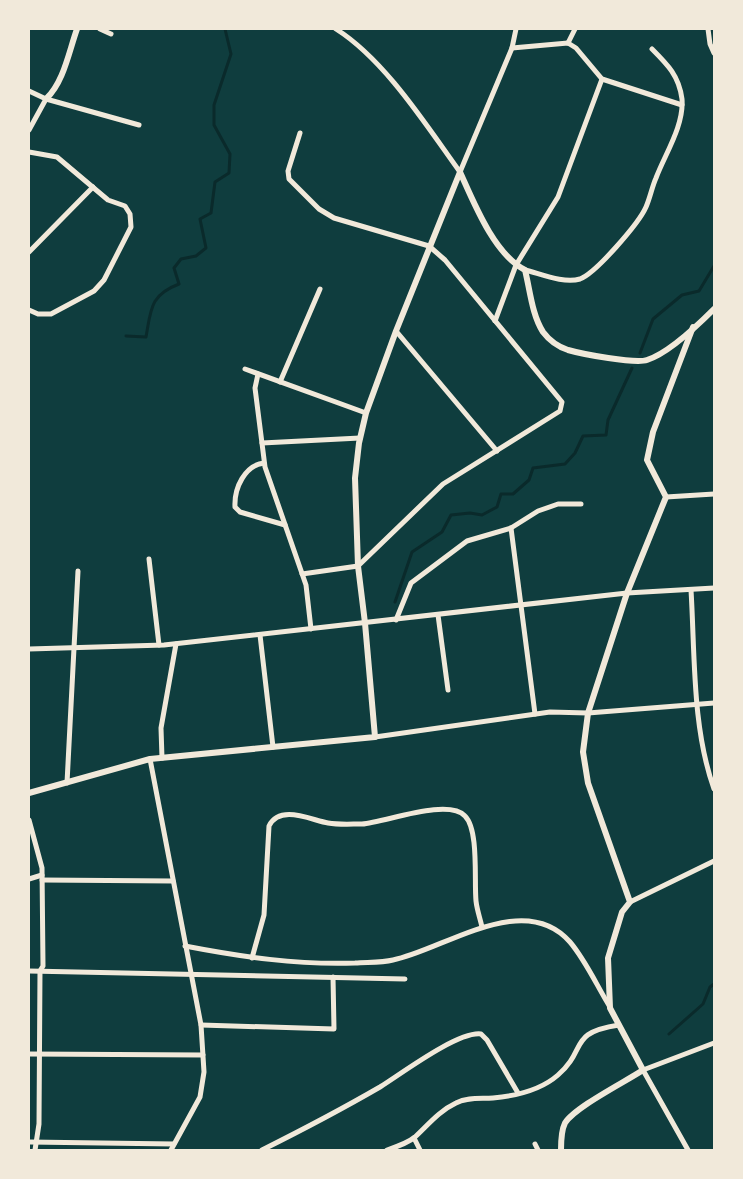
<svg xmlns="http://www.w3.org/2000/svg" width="743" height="1179" viewBox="0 0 743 1179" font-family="'Varela Round',sans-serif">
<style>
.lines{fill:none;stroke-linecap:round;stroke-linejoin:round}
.stream{stroke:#0a2a2b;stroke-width:3}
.minor{stroke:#f1e9da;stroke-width:5}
.tertiary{stroke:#f1e9da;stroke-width:6}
</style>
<rect width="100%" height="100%" fill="#0f3d3e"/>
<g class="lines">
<g class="stream">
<path d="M126,336l20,1c5,-28 4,-42 33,-53l-5,-16 7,-9 15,-3 10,-8 -6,-29 11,-6 4,-31 14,-9 1,-19 -16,-29v-20l17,-51 -6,-25"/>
<polyline points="640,353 653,319 682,295 699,291 714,266"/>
<polyline points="395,602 412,552 442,532 451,515 470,513 482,515 497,507 501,494 513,494 529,480 533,468 565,464 575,453 583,436 606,435 608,420 632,368"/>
<polyline points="669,1034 703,1004 710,987 714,984"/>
</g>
<g class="minor">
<polyline points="100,29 111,34"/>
<path d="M336,29c49,31 90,96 124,143"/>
<polyline points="708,29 710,44 714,53"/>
<polyline points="568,43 575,29"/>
<polyline points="512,48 568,43 576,48 602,79 682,105"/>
<polyline points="29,91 46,99 29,130"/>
<polyline points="46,99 139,125"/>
<polyline points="300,133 288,171 289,179 319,209 334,218 429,246 445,260 562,402 560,411 443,484 358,566 302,574"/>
<polyline points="29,152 57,157 108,200 125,206 130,214 131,227 104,280 94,291 51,314 38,314 29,310"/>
<polyline points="460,172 512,48 516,29"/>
<polyline points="29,252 93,187"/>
<path d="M525,270c16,4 39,14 55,9 16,-6 59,-56 66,-72 4,-9 6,-20 10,-29 9,-24 28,-52 26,-79 -3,-23 -14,-34 -30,-50"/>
<polyline points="495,321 516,265 558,197 602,79"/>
<polyline points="396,331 497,451"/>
<polyline points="245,369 366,413"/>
<polyline points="258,374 255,388 265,467 306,585 311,629"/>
<polyline points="280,382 320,289"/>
<polyline points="262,443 360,438"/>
<path d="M264,463c-19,2 -30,25 -29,44l5,5 45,13"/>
<polyline points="666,497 714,494"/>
<polyline points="511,528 535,714"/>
<polyline points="149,559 159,645"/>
<path d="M691,590c4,65 1,137 23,199"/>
<polyline points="438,615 448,690"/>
<polyline points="396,620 411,583 467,541 511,528 538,511 558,504 581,504"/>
<polyline points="260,635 273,747"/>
<polyline points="29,649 164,645 627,593 714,588"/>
<polyline points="375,737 550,712 588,713 714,703"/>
<polyline points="162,758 161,728 176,644"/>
<polyline points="150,759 201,1025 204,1072 200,1097 171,1150"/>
<polyline points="67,783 78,571"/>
<polyline points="29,820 42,868 43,966 40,971 39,1124 35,1150"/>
<polyline points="29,879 42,875"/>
<polyline points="42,880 173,881"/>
<polyline points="630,902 714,861"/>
<path d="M185,946c57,11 112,19 170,17 12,-1 26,0 38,-3 50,-10 131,-71 177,-18 16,19 27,44 40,65"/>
<path d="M252,958l12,-43 5,-89c11,-22 42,-6 59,-3 11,2 23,1 34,1 24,-2 86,-26 103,-8 14,14 9,64 11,85 1,9 4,17 6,26"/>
<polyline points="29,971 405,979"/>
<polyline points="201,1025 334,1029 333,977"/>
<polyline points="29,1054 203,1055"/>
<polyline points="414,1138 420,1150"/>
<polyline points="29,1142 174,1144"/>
<polyline points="535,1144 538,1150"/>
<path d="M262,1150c40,-20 80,-41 118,-63 21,-13 78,-56 101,-53l6,6 31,53"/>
<path d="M387,1150c9,-3 21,-7 28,-13 13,-12 24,-26 41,-34 12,-6 25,-4 37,-5 22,-2 48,-8 65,-23 30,-26 9,-42 61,-50"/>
<polyline points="688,1150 643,1070 714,1043"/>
</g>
<g class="tertiary">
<path d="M46,99c18,-17 23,-48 31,-70"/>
<path d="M460,172c14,31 34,82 65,98 5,20 7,45 18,62 6,8 16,15 25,18 14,4 67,14 79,10 22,-7 51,-35 67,-51"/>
<polyline points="29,793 150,759 375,737 365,623 358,566 355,478 359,443 366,413 396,331 460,172"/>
<path d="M561,1150c0,-8 0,-19 4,-27 10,-16 60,-41 78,-53l-33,-62 -2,-50 14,-46 8,-10 -42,-119 -5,-31 5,-39 39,-120 39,-96 -19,-37 6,-28 40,-105"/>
</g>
</g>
<rect width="743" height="1179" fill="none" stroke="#f1e9da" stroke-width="60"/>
</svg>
